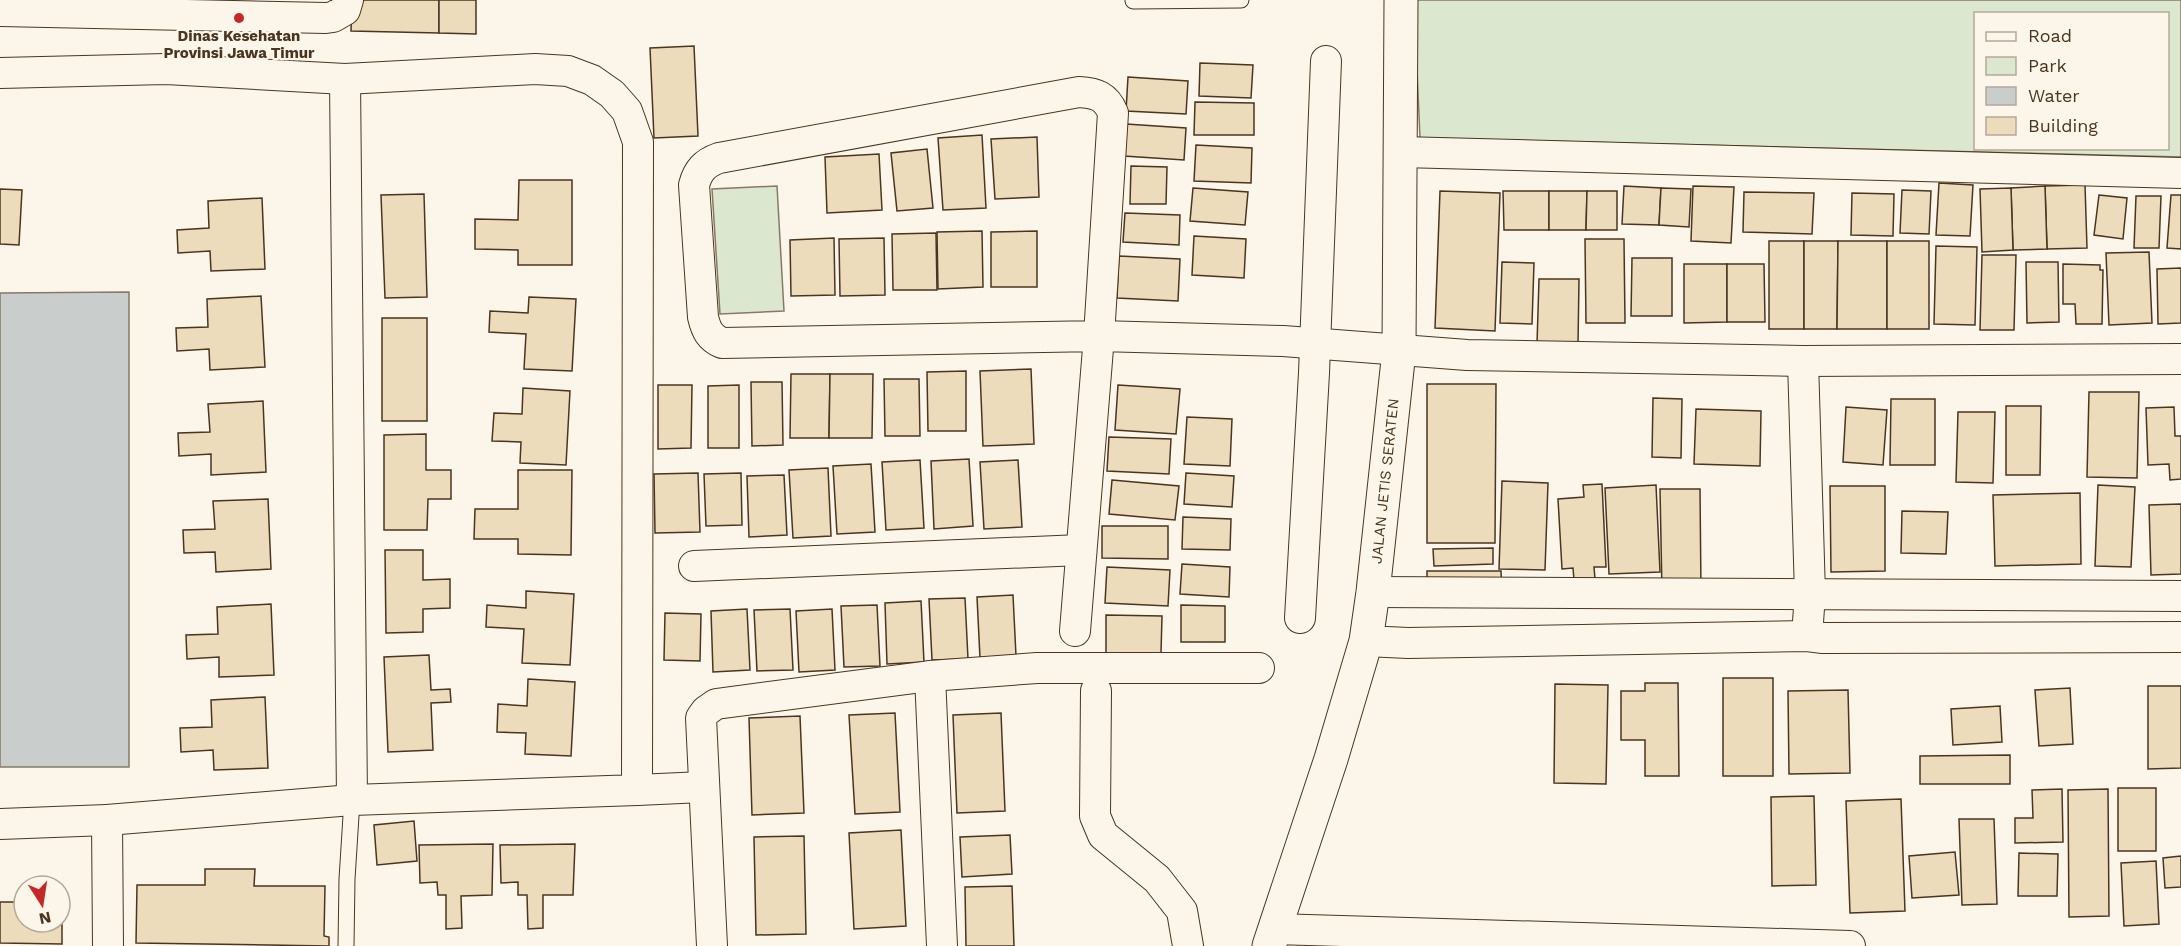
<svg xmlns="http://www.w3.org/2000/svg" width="2181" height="946" viewBox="0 0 2181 946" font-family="'Work Sans',sans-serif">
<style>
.green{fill:#dce7d0;stroke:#887966;stroke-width:1.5;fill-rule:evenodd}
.water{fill:#c9cecd;stroke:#887966;stroke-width:1.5}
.building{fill:#ecdcbc;stroke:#4a3520;stroke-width:1.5}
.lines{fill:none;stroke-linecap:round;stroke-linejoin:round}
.service-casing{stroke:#4a3520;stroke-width:17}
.minor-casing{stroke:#4a3520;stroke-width:32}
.tertiary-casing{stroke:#4a3520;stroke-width:35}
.service{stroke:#fbf6e9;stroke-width:15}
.minor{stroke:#fbf6e9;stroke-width:30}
.tertiary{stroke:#fbf6e9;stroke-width:33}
.poi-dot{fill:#c62828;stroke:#fbf6e9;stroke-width:2}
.labels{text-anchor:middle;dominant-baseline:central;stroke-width:4.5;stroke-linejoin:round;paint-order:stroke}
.poi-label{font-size:15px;font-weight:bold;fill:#4a3520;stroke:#fbf6e9}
.street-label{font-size:15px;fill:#4a3520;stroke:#fbf6e9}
</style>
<rect width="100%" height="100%" fill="#fbf6e9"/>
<g class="green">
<path d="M1414,0h767v157l-761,-19zM1976,14h192v134h-192z"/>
<polygon points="777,186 784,311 720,314 712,189"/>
</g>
<polygon class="water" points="129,292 129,767 0,767 0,293"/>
<g class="building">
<polygon points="352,0 439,0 439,33 351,31"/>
<polygon points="439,0 476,0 476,34 439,33"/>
<polygon points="694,46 698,136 654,138 650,48"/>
<polygon points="1200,63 1253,65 1251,98 1199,96"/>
<polygon points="1128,77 1188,81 1186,114 1126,111"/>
<polygon points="1195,102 1254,103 1254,135 1194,135"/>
<polygon points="1126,124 1186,128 1184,160 1124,156"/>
<polygon points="982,135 986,208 943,210 938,138"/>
<polygon points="1037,137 1039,197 995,199 991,139"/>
<polygon points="1196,145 1252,148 1251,183 1194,181"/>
<polygon points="927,149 933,208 897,211 891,153"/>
<polygon points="879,154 882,210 827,213 825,157"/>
<polygon points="1131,166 1167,167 1166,204 1130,204"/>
<polygon points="519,180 572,180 572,265 518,265 518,250 475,249 475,219 518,220"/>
<polygon points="1939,183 1973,185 1970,236 1936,235"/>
<polygon points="2085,185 2087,248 2047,249 2045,186"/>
<polygon points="1624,186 1661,188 1659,225 1622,224"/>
<polygon points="1693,186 1734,187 1731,243 1691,241"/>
<polygon points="2045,186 2047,249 2013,250 2011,188"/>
<polygon points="1193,188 1248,192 1245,225 1190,221"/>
<polygon points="1661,188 1691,189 1689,227 1659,225"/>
<polygon points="2011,188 2013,250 1982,252 1980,189"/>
<polygon points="0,189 22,190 19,245 0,244"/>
<polygon points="1902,190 1931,191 1929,234 1900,233"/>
<polygon points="1440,191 1500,193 1495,331 1435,328"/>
<polygon points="1503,191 1549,191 1549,230 1504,230"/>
<polygon points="1549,191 1587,191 1586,230 1549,230"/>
<polygon points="1587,191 1617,191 1617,230 1586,230"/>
<polygon points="1744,192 1814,193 1812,234 1743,232"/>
<polygon points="1852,193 1894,194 1893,236 1851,235"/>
<polygon points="424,194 427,297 385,298 381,195"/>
<polygon points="2099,195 2127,198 2123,239 2094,235"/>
<polygon points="2171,195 2181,195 2181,249 2167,248"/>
<polygon points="2136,196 2161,196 2159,248 2134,248"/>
<polygon points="262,198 265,269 211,271 210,251 178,253 177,230 209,228 208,201"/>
<polygon points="1125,213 1180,215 1179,245 1123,242"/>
<polygon points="982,231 983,287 938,289 937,232"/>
<polygon points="1037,231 1037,287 991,287 991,232"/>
<polygon points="936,233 937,290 893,290 892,234"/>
<polygon points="1194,236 1246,239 1244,278 1192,275"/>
<polygon points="834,238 835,295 791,296 790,240"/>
<polygon points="884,238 885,295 840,296 839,239"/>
<polygon points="1585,239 1624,239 1625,323 1586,323"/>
<rect x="1769" y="241" width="35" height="88"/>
<polygon points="1804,241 1838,241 1837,329 1804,329"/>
<polygon points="1838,241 1887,241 1887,329 1837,329"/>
<rect x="1887" y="241" width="42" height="88"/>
<polygon points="1936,246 1977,247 1975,325 1934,324"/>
<polygon points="2149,252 2152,323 2109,325 2106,253"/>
<polygon points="1982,255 2016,255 2014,330 1980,330"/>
<polygon points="1119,256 1180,259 1178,301 1117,298"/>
<polygon points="1632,258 1672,258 1672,316 1631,316"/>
<polygon points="1502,262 1534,263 1532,324 1500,323"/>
<polygon points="2026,262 2058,262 2059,322 2027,323"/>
<polygon points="1684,264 1727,264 1727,322 1684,323"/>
<polygon points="1727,264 1764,264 1765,322 1727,322"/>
<polygon points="2063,264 2100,265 2100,270 2103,270 2102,324 2076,324 2075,304 2063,304"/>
<polygon points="2181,268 2181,323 2158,324 2157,269"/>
<polygon points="1539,279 1579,279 1578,345 1537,344"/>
<polygon points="261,296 265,367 210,370 209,349 177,351 176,328 208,327 207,299"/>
<polygon points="529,297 576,299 572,371 524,369 526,334 489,332 490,311 528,313"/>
<rect x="382" y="318" width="45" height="103"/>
<polygon points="1031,369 1034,444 983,446 980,371"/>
<polygon points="966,371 966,431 928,431 927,372"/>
<polygon points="791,374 830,374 829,438 790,438"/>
<polygon points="830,374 873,374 872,438 829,438"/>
<polygon points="884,379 919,379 920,436 885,436"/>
<polygon points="751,382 782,382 783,445 752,446"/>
<polygon points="1427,384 1496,384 1495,543 1427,543"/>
<polygon points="658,385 692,385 691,448 658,449"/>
<polygon points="739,385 739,448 708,448 708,386"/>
<polygon points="1118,385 1180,389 1176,434 1115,430"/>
<polygon points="523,388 570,391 566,465 520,463 521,442 492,441 494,413 522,414"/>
<polygon points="2089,392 2139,392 2137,478 2087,477"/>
<polygon points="1653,398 1682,399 1681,458 1652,457"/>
<polygon points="1891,399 1935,399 1935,465 1890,465"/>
<polygon points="263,401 266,472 211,475 211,454 179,456 178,433 210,432 208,404"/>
<polygon points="2006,406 2041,406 2040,475 2006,475"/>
<polygon points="1846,407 1887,410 1883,465 1843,462"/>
<polygon points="2174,407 2175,436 2181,436 2181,479 2170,480 2169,464 2148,465 2146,408"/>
<polygon points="1696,409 1761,411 1760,466 1694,464"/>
<polygon points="1958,412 1995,412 1993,483 1956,482"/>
<polygon points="1187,417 1232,419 1230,466 1184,464"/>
<polygon points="426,434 426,470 451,470 451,499 428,499 427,530 384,530 384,435"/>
<polygon points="1109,437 1171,439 1169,474 1107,471"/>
<polygon points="969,459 973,526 934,529 931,461"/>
<polygon points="920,460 924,528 886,530 882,462"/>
<polygon points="1018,460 1022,527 984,529 980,462"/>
<polygon points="871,464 875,532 837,534 833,466"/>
<polygon points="828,468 831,536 793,538 789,470"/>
<polygon points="518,470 572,470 571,555 518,554 518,539 474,539 475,509 518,509"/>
<polygon points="698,473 700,532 655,533 654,474"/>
<polygon points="741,473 742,525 706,526 704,474"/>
<polygon points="1186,473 1234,476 1232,507 1184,504"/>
<polygon points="784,475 787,535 749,537 747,476"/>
<polygon points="1112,480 1179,486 1175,520 1109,514"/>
<polygon points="1502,481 1548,483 1545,570 1499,569"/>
<polygon points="1602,484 1606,567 1594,567 1595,579 1574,580 1573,568 1562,569 1558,499 1584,497 1583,485"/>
<polygon points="1656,485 1660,572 1609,574 1605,488"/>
<polygon points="2098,485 2135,487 2131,567 2095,566"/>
<polygon points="1830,486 1885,486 1885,571 1831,572"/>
<polygon points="1660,489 1700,489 1701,591 1662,592"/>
<polygon points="2080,493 2081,564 1995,566 1993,495"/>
<polygon points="268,499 271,569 216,572 215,552 184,553 183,530 215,529 213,501"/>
<polygon points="2181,504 2181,574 2151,575 2149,505"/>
<polygon points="1902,511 1948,512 1946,554 1901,553"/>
<polygon points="1183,517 1231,519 1230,550 1182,549"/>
<polygon points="1102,526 1168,526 1168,559 1102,558"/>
<polygon points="1493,548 1493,564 1434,566 1433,549"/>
<polygon points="385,550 423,550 423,580 450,579 450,608 423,609 423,632 386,633"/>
<polygon points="1182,564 1230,567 1229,597 1180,594"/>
<polygon points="1107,567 1170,570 1168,606 1105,603"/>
<polygon points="1427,571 1501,571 1502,592 1427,593"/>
<polygon points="526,591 574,594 570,665 522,663 524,629 486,627 487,605 526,608"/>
<polygon points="1013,595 1016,656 980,658 977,597"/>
<polygon points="965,598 968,659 932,660 929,599"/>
<polygon points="921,601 924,662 887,664 885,603"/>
<polygon points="271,604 274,675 219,677 219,657 187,659 186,635 218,634 217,607"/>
<polygon points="877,605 880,666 844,667 841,606"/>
<polygon points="1181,605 1225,606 1225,642 1181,642"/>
<polygon points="747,609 750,670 713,672 711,611"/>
<polygon points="790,609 793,670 757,671 754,610"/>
<polygon points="832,609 835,670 799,672 796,611"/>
<polygon points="665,613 701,614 700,661 664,660"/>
<polygon points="1106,615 1162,616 1161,653 1106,653"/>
<polygon points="429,655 431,690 450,689 451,702 431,703 433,750 388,752 384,657"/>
<rect x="1723" y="678" width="50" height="98"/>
<polygon points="528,679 575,682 571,756 525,754 526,733 497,732 498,704 527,706"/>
<polygon points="1645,683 1678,683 1679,776 1645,776 1645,740 1621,740 1621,691 1645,691"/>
<polygon points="1555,684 1608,685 1606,784 1554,783"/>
<polygon points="2148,686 2181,686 2181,768 2148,769"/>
<polygon points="2070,688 2073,744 2039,746 2035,690"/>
<polygon points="1848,690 1850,773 1789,774 1788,691"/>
<polygon points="265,697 268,768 214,770 213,750 181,752 180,728 212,727 211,700"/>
<polygon points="2000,706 2002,742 1953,745 1951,709"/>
<polygon points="895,713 900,812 855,814 849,715"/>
<polygon points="1001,713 1005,811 957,813 953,715"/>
<polygon points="800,716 804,813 752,815 749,718"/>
<polygon points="2010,755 2010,784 1920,784 1920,756"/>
<rect x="2118" y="788" width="38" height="63"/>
<polygon points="2062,789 2063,842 2015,843 2015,818 2033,818 2032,790"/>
<polygon points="2108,789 2109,916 2069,917 2068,790"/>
<polygon points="1814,796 1816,885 1772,886 1771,797"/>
<polygon points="1901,799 1905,911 1850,913 1846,801"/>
<polygon points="1959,819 1994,819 1997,904 1962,905"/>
<polygon points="414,821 417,861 377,865 374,825"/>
<polygon points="901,830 906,926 854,929 849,833"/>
<polygon points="1010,835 1012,874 962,877 960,837"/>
<polygon points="804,836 806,934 756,935 754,837"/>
<polygon points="493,844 492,895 461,896 462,928 446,929 446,895 438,895 437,882 420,883 419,845"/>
<polygon points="575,844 573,895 543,895 543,928 528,929 527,895 518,895 518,882 501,883 500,845"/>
<polygon points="1955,852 1959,895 1912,898 1909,856"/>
<polygon points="2019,853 2058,854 2057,896 2018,896"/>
<polygon points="2181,856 2181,887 2165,888 2163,858"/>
<polygon points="2156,861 2159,924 2124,926 2121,863"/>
<polygon points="205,869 255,869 254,886 325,886 324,936 329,937 329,946 136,943 137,885 205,885"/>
<polygon points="1012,886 1014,946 966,946 965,887"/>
<polygon points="0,902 24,902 24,922 60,922 60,903 62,903 62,944 0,943"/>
</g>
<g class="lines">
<g class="service-casing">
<g id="service">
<polyline points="1133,1 1241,0"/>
<polyline points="346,946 347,879 352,800"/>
</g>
</g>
<g class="minor-casing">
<g id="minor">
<polyline points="0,11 326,18 333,17 345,10 348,0"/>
<polyline points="0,73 166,69 345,79 535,69 568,71 592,80 612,94 627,111 638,142 637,790 352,800 107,820 0,824"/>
<polyline points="345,79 352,800"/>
<polyline points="1401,152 2181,173"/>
<polyline points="1803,361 1810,594 1807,636"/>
<polyline points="694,566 1081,550"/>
<polyline points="1373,592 2181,596"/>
<polyline points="1300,618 1314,373 1326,61"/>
<path d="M1075,631l24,-295 14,-223c-7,-17 -17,-20 -34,-21l-360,66c-14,5 -21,12 -25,27l9,132c3,13 7,21 19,26l377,-7 184,5 184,14 336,6 378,-2"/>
<polyline points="1366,641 1408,643 1807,636 1823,638 2181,637"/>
<polyline points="930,676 942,946"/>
<polyline points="1096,691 1095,816 1103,835 1157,879 1182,911 1188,946"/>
<polyline points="637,790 703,787"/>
<polyline points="107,820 108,946"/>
<polyline points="1274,929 1850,946"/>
<polyline points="712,946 701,718 706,711 716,704 930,676 1037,668 1259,668"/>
</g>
</g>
<g class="tertiary-casing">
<polyline id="tertiary" points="1269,946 1331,759 1366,641 1373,592 1399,351 1401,0"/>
</g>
<use href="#service" class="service"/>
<use href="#minor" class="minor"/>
<use href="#tertiary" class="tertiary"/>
</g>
<circle class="poi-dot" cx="239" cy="18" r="6"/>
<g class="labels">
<g class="poi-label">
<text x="239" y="36">Dinas Kesehatan<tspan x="239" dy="17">Provinsi Jawa Timur</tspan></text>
</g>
<g class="street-label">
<text transform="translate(1385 481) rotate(-84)">JALAN JETIS SERATEN</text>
</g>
</g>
<rect x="1974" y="12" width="195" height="138" fill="#fbf6e9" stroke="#b4a999" stroke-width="1.5"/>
<rect x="1986" y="32" width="30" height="9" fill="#fbf6e9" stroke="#b4a999" stroke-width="1.5"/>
<text x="2028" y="42" font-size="18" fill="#4a3520">Road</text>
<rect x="1986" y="57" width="30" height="18" fill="#dce7d0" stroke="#b4a999" stroke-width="1.5"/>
<text x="2028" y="72" font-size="18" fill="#4a3520">Park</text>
<rect x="1986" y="87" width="30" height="18" fill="#c9cecd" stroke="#b4a999" stroke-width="1.5"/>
<text x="2028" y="102" font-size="18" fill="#4a3520">Water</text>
<rect x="1986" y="117" width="30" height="18" fill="#ecdcbc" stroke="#b4a999" stroke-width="1.5"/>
<text x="2028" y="132" font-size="18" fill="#4a3520">Building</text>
<g transform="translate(42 904) rotate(168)"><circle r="28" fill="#fbf6e9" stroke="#b4a999" stroke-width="1.5"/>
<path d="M0-4.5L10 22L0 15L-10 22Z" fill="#c62828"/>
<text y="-9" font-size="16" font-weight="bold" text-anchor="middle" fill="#4a3520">N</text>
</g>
</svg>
